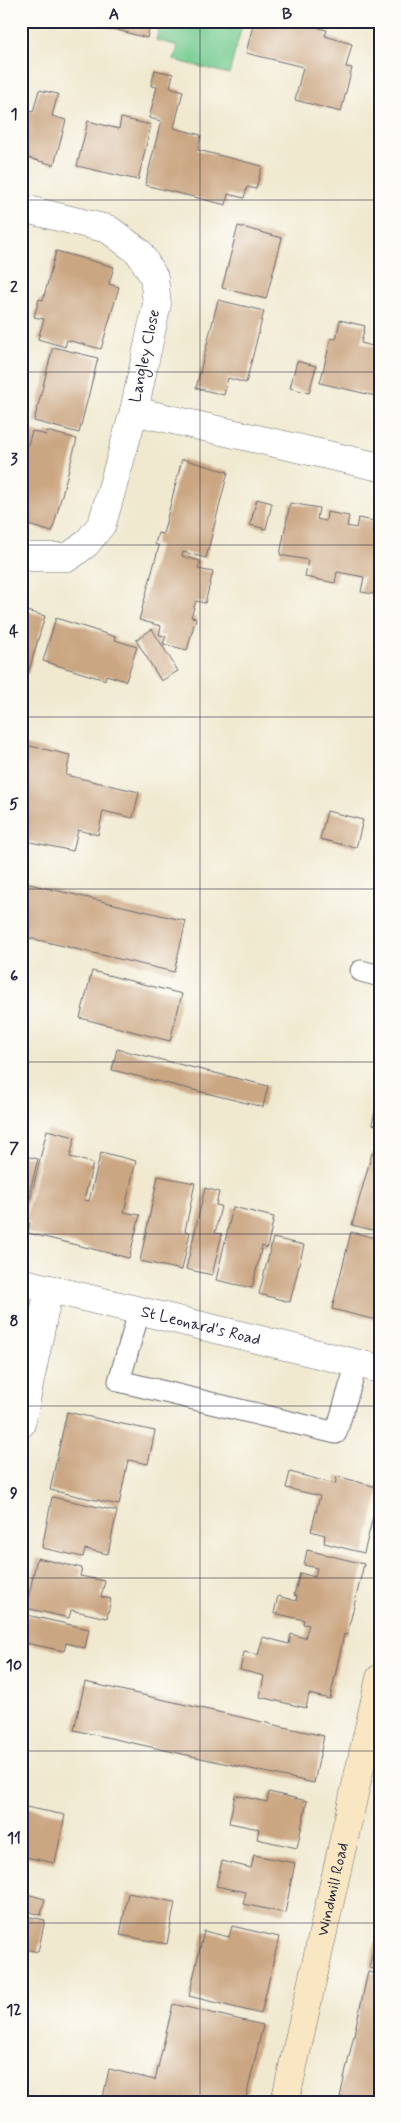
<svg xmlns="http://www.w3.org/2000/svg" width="401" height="2123" viewBox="0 0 401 2123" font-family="Mynerve,sans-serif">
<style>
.green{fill:#73ca8f;stroke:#4a7665}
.building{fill:#caa682}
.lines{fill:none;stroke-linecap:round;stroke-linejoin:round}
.lane-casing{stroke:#6a686f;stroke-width:23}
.street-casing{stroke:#6a686f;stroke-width:29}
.secondary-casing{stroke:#6a686f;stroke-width:29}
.lane{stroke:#fff;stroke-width:21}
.street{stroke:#fff;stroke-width:28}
.secondary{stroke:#f9e7c3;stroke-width:28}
.grid{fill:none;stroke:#22223b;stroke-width:1;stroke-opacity:0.55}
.labels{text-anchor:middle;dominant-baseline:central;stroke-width:4;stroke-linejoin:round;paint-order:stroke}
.street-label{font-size:16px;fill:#22223b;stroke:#fdfcf7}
.neatline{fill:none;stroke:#22223b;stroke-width:2}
.grid-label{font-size:16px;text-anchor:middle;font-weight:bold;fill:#22223b}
</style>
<rect width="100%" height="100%" fill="#fdfcf7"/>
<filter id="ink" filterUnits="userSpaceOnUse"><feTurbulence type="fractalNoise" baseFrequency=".02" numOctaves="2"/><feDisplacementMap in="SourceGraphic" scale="10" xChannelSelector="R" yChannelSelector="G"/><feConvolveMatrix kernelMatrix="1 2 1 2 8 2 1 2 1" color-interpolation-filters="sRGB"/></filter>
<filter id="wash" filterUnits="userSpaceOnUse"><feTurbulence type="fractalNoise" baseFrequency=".0096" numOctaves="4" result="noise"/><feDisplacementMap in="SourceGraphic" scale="20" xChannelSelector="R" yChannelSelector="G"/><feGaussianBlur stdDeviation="1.12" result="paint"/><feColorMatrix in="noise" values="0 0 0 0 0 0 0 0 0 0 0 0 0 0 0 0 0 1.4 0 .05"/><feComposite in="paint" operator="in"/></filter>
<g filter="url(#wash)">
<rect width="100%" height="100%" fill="#f0e9d0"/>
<polygon class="green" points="161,21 222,21 242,26 229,74 174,60 178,46 156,40"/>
<g id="blocks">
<g class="building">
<polygon points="84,21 151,21 147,38"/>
<polygon points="254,21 320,21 319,28 327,30 325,36 352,44 346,67 352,68 341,112 295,100 303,67 246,53"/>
<polygon points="155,70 173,74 170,87 183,91 174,128 201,135 198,150 262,166 256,189 247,187 244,198 228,194 226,205 145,185 161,121 149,118 157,87 151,86"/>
<polygon points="39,90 58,94 52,116 66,120 54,165 21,156 21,109 33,112"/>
<polygon points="121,118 151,125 138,180 77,166 88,121 119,129"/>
<polygon points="238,226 282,238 266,299 222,288"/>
<polygon points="56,251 114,267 109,284 119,287 101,349 67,340 65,347 38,339 44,319 34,317 39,299 43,300"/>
<polygon points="218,300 264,311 246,383 228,378 224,395 196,388"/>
<polygon points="340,320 365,326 361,343 380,348 380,397 320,383 331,338 336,339"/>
<polygon points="53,347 98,358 79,433 34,421"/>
<polygon points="297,361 316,366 309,393 290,388"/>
<polygon points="32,431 46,435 47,431 77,439 52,532 21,523 21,469"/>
<polygon points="182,459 228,472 206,558 183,552 182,556 200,561 198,569 213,572 205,603 196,601 191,617 196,618 187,650 163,644 166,636 159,635 161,626 139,620 159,546 155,544 158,533 163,534"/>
<polygon points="257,499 272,503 266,529 250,525"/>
<polygon points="290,503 319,508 317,519 326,521 327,512 349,516 347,526 356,528 358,518 375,521 373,534 380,535 380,595 361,592 364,577 337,572 335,583 305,577 308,560 280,555"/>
<polygon points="26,611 45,616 28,674 21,672 21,617 23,618"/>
<polygon points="56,618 116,637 115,640 137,647 126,681 106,675 105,680 43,661"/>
<polygon points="152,629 178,671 161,681 136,640"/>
<polygon points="21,744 70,755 66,775 139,792 133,818 103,811 98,835 78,830 73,851 21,840"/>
<polygon points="327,811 363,820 356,848 320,839"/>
<polygon points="21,882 186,921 174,972 21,936"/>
<polygon points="92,971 182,994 170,1041 80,1018"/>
<polygon points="117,1049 268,1086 263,1107 112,1070"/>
<polygon points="379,1095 380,1096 380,1126 372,1124"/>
<polygon points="47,1130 75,1137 70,1157 93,1163 84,1200 89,1201 101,1152 136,1161 124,1212 140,1215 129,1258 28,1233 30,1223 25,1221"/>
<polygon points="372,1153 380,1155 380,1232 352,1225"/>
<polygon points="21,1155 38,1159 22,1222 21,1222"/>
<polygon points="158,1176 195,1183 185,1231 190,1232 182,1270 140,1261"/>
<polygon points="205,1188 219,1192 216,1205 221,1206 215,1233 222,1234 212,1275 186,1269"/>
<polygon points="233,1207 274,1217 267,1248 262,1246 252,1288 216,1280"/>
<polygon points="351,1232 380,1239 380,1321 332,1309"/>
<polygon points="273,1238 304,1245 290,1302 259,1294"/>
<polygon points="67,1412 155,1431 148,1464 128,1460 119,1505 50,1490"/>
<polygon points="290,1472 335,1484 337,1476 380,1488 364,1553 324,1543 325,1535 311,1531 320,1496 286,1488"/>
<polygon points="52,1497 117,1511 108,1554 85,1549 83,1557 42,1548"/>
<polygon points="307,1550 364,1564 347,1635 344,1634 330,1699 309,1694 306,1708 260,1697 264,1676 240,1670 244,1652 258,1655 263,1637 289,1644 291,1634 305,1638 309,1625 303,1624 304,1620 274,1613 278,1596 296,1601 297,1596 294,1595 300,1573 315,1577 317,1568 304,1565"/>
<polygon points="37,1558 82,1568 80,1576 105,1581 101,1597 111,1599 107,1618 71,1610 69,1618 26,1608"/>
<polygon points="27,1615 89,1629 85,1648 66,1643 64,1651 21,1642"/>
<polygon points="85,1682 324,1736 314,1783 74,1730"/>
<polygon points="269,1792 307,1801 297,1848 257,1839 259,1829 229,1823 235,1795 267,1802"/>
<polygon points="21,1806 65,1815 55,1863 21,1856"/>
<polygon points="254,1855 295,1863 285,1913 243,1904 246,1892 216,1886 222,1861 251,1868"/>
<polygon points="21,1877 27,1879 23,1893 45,1899 41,1915 21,1910"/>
<polygon points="128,1893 175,1902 167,1944 120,1935"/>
<polygon points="21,1915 45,1920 38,1952 21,1948"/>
<polygon points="379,1925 380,1925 380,1970 369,1968"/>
<polygon points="232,1926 279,1937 261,2014 189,1996 204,1931 229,1937"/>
<polygon points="368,1972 380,1974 380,2102 361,2102 340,2097"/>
<polygon points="173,2004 263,2025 245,2102 102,2102 109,2069 155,2080"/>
</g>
</g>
</g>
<g filter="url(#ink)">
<use href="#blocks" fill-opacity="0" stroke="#6a686f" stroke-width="1"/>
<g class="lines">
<g class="lane-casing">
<g id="lane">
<polyline points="361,971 380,976"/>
<polyline points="140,1309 119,1381 336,1433 357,1363"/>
</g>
</g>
<g class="street-casing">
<g id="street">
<polyline points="21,208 108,229 139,252 154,277 157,304 134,411 102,524 87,543 69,557 32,557 21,555"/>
<polyline points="134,411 380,467"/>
<path id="s1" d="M21,1282l359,87"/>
<polyline points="21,1424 49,1289"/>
</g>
</g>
<g class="secondary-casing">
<g id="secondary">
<path id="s2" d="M285,2102l95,-424"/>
</g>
</g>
<use href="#lane" class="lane"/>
<use href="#street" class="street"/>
<use href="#secondary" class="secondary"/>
</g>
</g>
<path class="grid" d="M200,21v2081M21,200h359M21,372h359M21,545h359M21,717h359M21,889h359M21,1062h359M21,1234h359M21,1406h359M21,1578h359M21,1751h359M21,1923h359"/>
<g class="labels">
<g class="street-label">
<text transform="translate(145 356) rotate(-78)">Langley Close</text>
<text stroke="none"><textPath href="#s1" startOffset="185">St Leonard's Road</textPath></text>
<text stroke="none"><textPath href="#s2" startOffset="218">Windmill Road</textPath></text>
</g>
</g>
<rect width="401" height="2123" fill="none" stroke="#fdfcf7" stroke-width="55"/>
<rect x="28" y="28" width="346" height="2068" class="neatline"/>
<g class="grid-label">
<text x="114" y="19">A</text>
<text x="287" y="19">B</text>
<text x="14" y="119">1</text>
<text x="14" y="292">2</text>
<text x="14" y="464">3</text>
<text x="14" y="636">4</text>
<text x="14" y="809">5</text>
<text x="14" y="981">6</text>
<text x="14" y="1153">7</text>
<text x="14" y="1326">8</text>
<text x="14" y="1498">9</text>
<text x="14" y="1670">10</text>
<text x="14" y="1843">11</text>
<text x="14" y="2015">12</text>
</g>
</svg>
